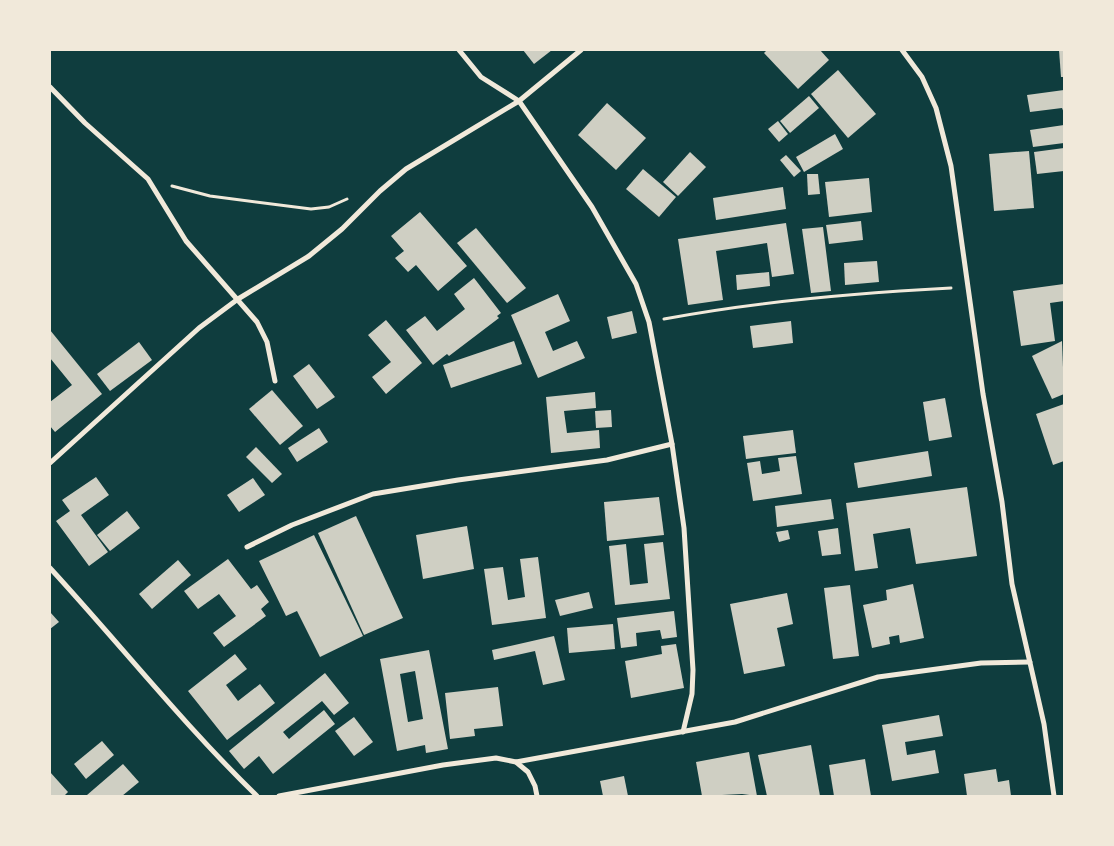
<svg xmlns="http://www.w3.org/2000/svg" width="1114" height="846" viewBox="0 0 1114 846" font-family="Helvetica,sans-serif">
<style>
.building{fill:#cfcfc3;fill-rule:evenodd}
.lines{fill:none;stroke-linecap:round;stroke-linejoin:round}
.path{stroke:#f1e9da;stroke-width:3}
.minor{stroke:#f1e9da;stroke-width:5}
</style>
<rect width="100%" height="100%" fill="#0f3d3e"/>
<g class="building">
<polygon points="523,50 552,50 534,64"/>
<polygon points="767,50 820,50 829,60 798,89 764,53"/>
<polygon points="1059,50 1064,50 1064,77 1061,77"/>
<polygon points="838,70 876,114 848,138 811,94"/>
<polygon points="1064,90 1064,113 1062,108 1030,112 1027,95"/>
<polygon points="809,96 819,108 790,133 780,121"/>
<polygon points="607,103 646,138 616,170 578,135"/>
<polygon points="778,121 788,134 779,142 768,129"/>
<polygon points="1064,125 1064,143 1033,147 1030,130"/>
<polygon points="835,134 843,149 804,172 796,157"/>
<polygon points="1064,148 1064,171 1037,174 1034,152"/>
<polygon points="1029,151 1034,208 994,211 989,154"/>
<polygon points="690,152 706,167 678,196 663,182"/>
<polygon points="786,155 801,171 794,177 780,160"/>
<polygon points="643,169 676,197 659,217 626,189"/>
<polygon points="807,174 818,174 820,194 808,195"/>
<polygon points="869,178 872,212 829,217 825,182"/>
<polygon points="783,187 786,209 716,220 713,198"/>
<polygon points="420,212 467,266 438,291 416,265 408,272 395,258 404,251 391,236"/>
<polygon points="861,221 863,240 829,244 826,225"/>
<polygon points="786,223 794,274 772,277 767,243 716,251 723,300 688,305 678,239"/>
<polygon points="823,227 831,291 811,293 802,229"/>
<polygon points="476,228 526,288 507,303 457,243"/>
<polygon points="877,261 879,282 845,285 844,263"/>
<polygon points="769,272 770,286 737,290 736,275"/>
<polygon points="474,278 501,313 497,316 499,318 449,356 447,354 433,365 406,330 425,316 437,331 465,309 454,294"/>
<polygon points="1064,284 1064,301 1050,303 1055,341 1021,346 1013,291"/>
<polygon points="558,294 570,321 545,332 553,351 577,341 585,358 538,378 511,315"/>
<polygon points="632,311 637,333 612,339 607,317"/>
<polygon points="386,320 422,363 386,394 372,377 391,362 368,335"/>
<polygon points="791,321 793,343 753,348 750,326"/>
<polygon points="50,330 102,394 55,432 50,426 50,402 72,385 50,358"/>
<polygon points="514,341 522,364 451,388 443,365"/>
<polygon points="1062,341 1064,394 1052,399 1032,356"/>
<polygon points="139,342 152,360 110,391 97,374"/>
<polygon points="309,364 335,397 317,409 293,376"/>
<polygon points="272,390 303,426 280,445 249,409"/>
<polygon points="595,392 596,408 564,411 567,433 599,430 600,448 551,453 546,397"/>
<polygon points="945,398 952,437 929,441 923,402"/>
<polygon points="1064,404 1064,461 1053,465 1036,414"/>
<polygon points="611,410 612,427 596,428 595,411"/>
<polygon points="319,428 328,442 297,462 288,448"/>
<polygon points="793,430 796,453 746,459 743,436"/>
<polygon points="256,447 282,474 272,483 246,457"/>
<polygon points="928,451 932,476 858,488 854,463"/>
<polygon points="796,456 802,494 753,501 747,463 760,461 762,474 780,471 778,458"/>
<polygon points="96,477 109,495 81,515 108,552 89,566 56,521 70,511 62,500"/>
<polygon points="253,478 265,495 239,512 227,495"/>
<polygon points="967,487 977,556 916,564 910,528 873,534 878,568 855,571 846,503"/>
<polygon points="659,497 664,535 607,541 604,502"/>
<polygon points="831,499 834,519 777,527 775,506"/>
<polygon points="127,511 140,528 110,551 97,535"/>
<polygon points="356,516 403,618 364,635 318,533"/>
<polygon points="467,526 474,569 423,579 416,535"/>
<polygon points="838,528 841,554 822,556 818,531"/>
<polygon points="788,530 790,539 779,542 776,532"/>
<polygon points="314,535 363,636 320,657 297,611 286,616 259,561"/>
<polygon points="663,542 670,599 615,605 609,546 626,544 630,585 648,583 644,544"/>
<polygon points="538,557 546,618 492,625 484,569 503,567 508,600 525,597 520,559"/>
<polygon points="228,559 251,589 257,585 269,602 261,609 266,616 224,647 213,633 236,616 219,594 198,609 184,591"/>
<polygon points="178,560 191,575 152,609 139,594"/>
<polygon points="913,584 924,638 900,643 899,635 889,637 890,644 872,648 863,605 887,600 886,590"/>
<polygon points="850,585 859,656 833,659 824,588"/>
<polygon points="589,592 593,608 560,616 555,600"/>
<polygon points="787,593 793,624 777,628 785,666 744,674 730,604"/>
<polygon points="674,611 677,637 662,639 660,630 636,633 637,646 621,648 617,618"/>
<polygon points="50,612 59,622 50,629"/>
<polygon points="613,624 615,649 569,653 567,628"/>
<polygon points="554,636 565,680 543,685 535,651 494,660 492,650"/>
<polygon points="676,644 684,688 631,698 625,661 662,654 661,646"/>
<path d="M429,650l19,99 -22,4 -1,-8 -28,6 -17,-92zM415,671l8,48 -15,3 -8,-48z"/>
<polygon points="235,654 247,669 226,685 238,701 260,684 275,703 227,740 188,691"/>
<polygon points="325,673 349,703 334,715 322,701 283,732 289,739 324,710 335,724 273,774 259,756 244,769 229,751"/>
<polygon points="498,687 503,726 474,729 475,736 450,739 445,693"/>
<polygon points="939,715 943,736 905,742 907,755 935,750 939,773 892,781 882,725"/>
<polygon points="354,717 373,742 354,756 335,731"/>
<polygon points="102,741 114,755 86,779 74,764"/>
<polygon points="811,745 820,796 767,796 758,755"/>
<polygon points="749,752 757,796 742,794 702,796 696,762"/>
<polygon points="865,759 871,796 834,796 829,765"/>
<polygon points="123,764 139,782 122,796 88,796 87,795"/>
<polygon points="996,769 998,782 1009,780 1011,796 967,796 964,774"/>
<polygon points="50,772 68,792 64,796 50,796"/>
<polygon points="624,776 628,796 603,796 600,781"/>
</g>
<g class="lines">
<g class="path">
<polyline points="172,186 210,196 311,209 329,207 347,199"/>
<path d="M664,319c95,-18 191,-26 287,-31"/>
</g>
<g class="minor">
<polyline points="459,50 481,77 519,101 592,207 636,284 649,322 672,444 684,528 693,670 692,694 683,732"/>
<polyline points="902,50 922,77 936,108 951,166 983,394 1002,502 1012,584 1044,724 1054,796"/>
<polyline points="50,87 85,123 148,179 186,241 257,322 267,342 275,381"/>
<polyline points="50,463 199,328 238,299 309,256 342,229 380,191 406,169 519,101 581,50"/>
<polyline points="247,547 292,525 373,494 458,480 607,460 672,444"/>
<path d="M50,568c69,75 133,156 207,228"/>
<polyline points="516,762 735,722 878,677 981,663 1030,662"/>
<polyline points="279,796 443,765 496,758 516,762 528,772 535,786 537,796"/>
</g>
</g>
<rect width="1114" height="846" fill="none" stroke="#f1e9da" stroke-width="102"/>
</svg>
